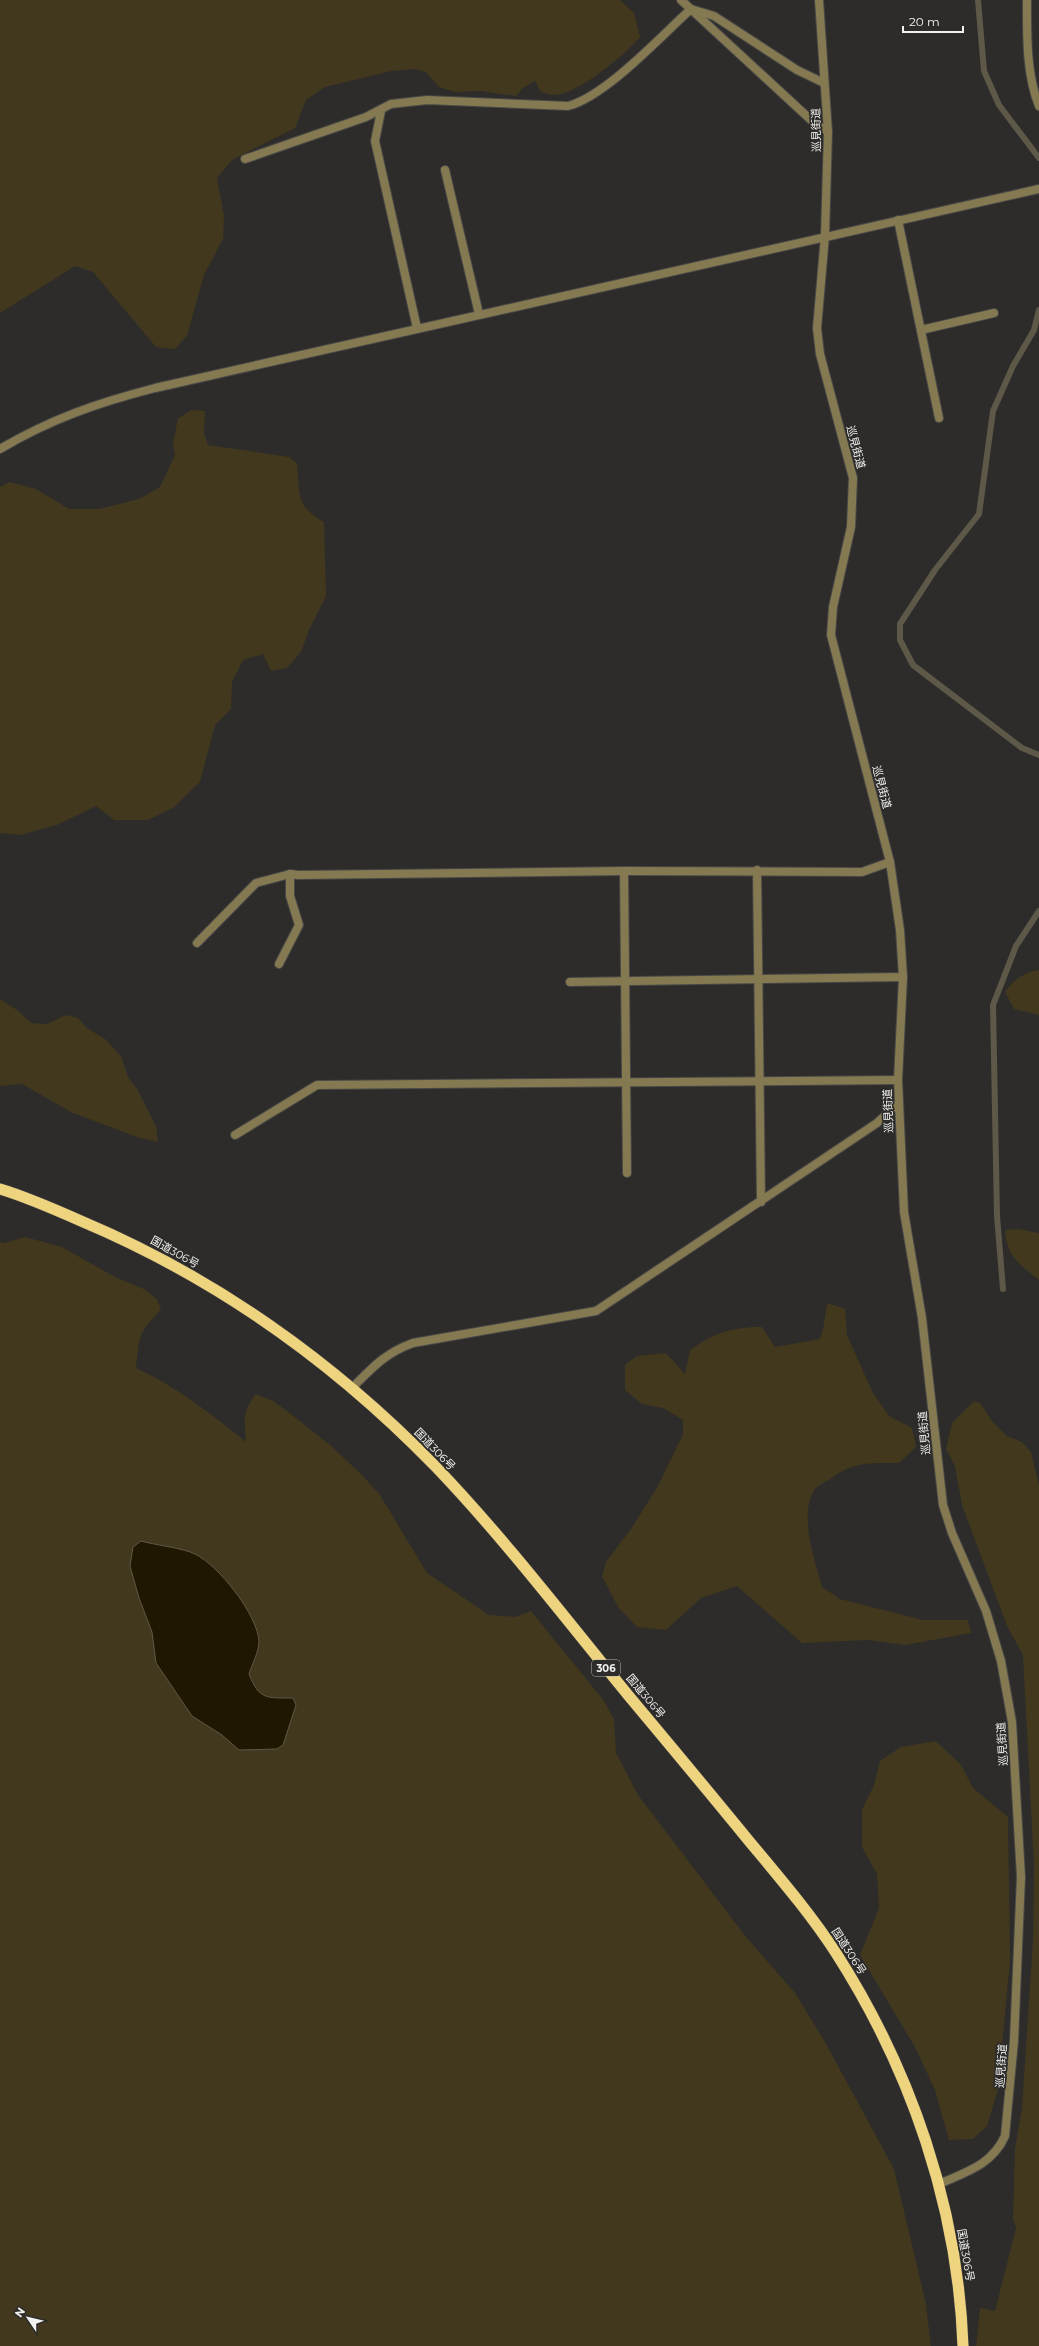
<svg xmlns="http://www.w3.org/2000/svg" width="1039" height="2346" viewBox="0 0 1039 2346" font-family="Montserrat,'Noto Sans JP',sans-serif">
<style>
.green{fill:#41381d}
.water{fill:#1f1700;stroke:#5e5848}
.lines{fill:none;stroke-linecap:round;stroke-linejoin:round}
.stream{stroke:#5e5848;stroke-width:6}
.service-casing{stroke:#484846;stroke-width:10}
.minor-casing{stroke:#484846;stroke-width:10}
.tertiary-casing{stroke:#484846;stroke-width:10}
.trunk-casing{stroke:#484846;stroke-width:12}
.service{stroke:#857951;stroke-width:8}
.minor{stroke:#857951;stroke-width:8}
.tertiary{stroke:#857951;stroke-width:8}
.trunk{stroke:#efd480;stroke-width:11}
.labels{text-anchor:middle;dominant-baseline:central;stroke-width:3.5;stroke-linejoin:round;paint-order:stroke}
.shield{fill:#2d2c2a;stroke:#b6b6b4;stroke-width:1}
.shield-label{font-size:10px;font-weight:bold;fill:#f1f1ef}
.street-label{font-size:11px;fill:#f1f1ef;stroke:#2d2c2a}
</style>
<rect width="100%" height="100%" fill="#2d2c2a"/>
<g class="green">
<path d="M0,0h620l14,13 6,24c-15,18 -63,58 -86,58 -4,0 -9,-2 -13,-3l-6,-11 -12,7 -7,8 -35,-5 -26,1 -16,-5 -13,-15 -11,-3 -24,2 -66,16 -19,13 -11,28 -63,32 -15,18 7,38 -1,23 -19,36 -17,61 -12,13 -19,-2 -63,-75 -18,-6 -75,47z"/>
<path d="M192,410l13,1 -1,22 4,12 81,12 8,6c3,30 -2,43 27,59l2,74 -17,34 -8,22 -14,16 -16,3 -8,-17 -20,6 -11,22 -1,27 -16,16 -15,57 -27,26 -25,12h-34l-18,-14 -39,19 -37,10 -20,-2v-346l9,-5 27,7 33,20h30l40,-10 21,-12 15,-32 -2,-11 5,-26z"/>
<path d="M1039,970v45l-25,-6 -9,-17c8,-12 19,-20 34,-22z"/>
<polygon points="0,999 17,1010 31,1023 47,1024 66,1015 78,1018 87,1028 105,1039 121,1056 128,1077 137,1089 156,1126 158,1142 137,1137 73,1113 22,1084 0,1086"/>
<path d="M1018,1229l21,4v47c-20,-16 -32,-23 -34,-50z"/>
<path d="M25,1237l37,10 53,30 29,12 13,10 4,11c-24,23 -21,26 -25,58 42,19 75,46 110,74 -1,-21 -5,-29 10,-48l17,7 18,13 39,31 32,30 18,20 47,78 62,42 26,2 16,-6 73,90 10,18 2,34 22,42 108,142 49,56 30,49 69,127 32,135 5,42h-931v-1104l5,1z"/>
<path d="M828,1303l17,6 2,26 26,58 16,23 23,12 4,19 -17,16c-29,0 -44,-2 -69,16 -4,3 -12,6 -15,10 -17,25 0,72 7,98l18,12 83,21h45l3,13 -66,12 -37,-5 -66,3 -65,-57 -36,12 -35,32 -29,-3 -19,-20 -16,-31 4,-14 25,-33 27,-43 25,-52v-14l-20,-12 -21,-4 -17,-14v-25l12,-9 29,-3 19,21 5,-24c24,-17 42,-23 72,-23l13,20 45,-8c5,-12 4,-24 8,-36z"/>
<polygon points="974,1401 980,1403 992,1421 1007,1436 1022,1442 1031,1452 1039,1485 1039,2346 976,2346 980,2308 995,2311 1016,2228 1013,2219 1015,2149 1022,2108 1033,1940 1034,1865 1023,1655 1007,1626 962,1505 955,1466 946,1449 952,1423"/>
<polygon points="936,1741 961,1765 973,1788 1008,1817 1010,1960 998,2089 987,2126 973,2139 949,2140 935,2090 915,2047 860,1955 879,1908 877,1874 862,1847 862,1810 874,1785 880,1761 901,1747"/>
</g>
<path class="water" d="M141,1541c14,4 42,7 54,13 24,12 62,60 64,87 0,11 -7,23 -10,33 10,26 18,24 44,24l3,7 -13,40 -6,4 -38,1 -17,-15 -30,-19 -36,-53 -4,-31 -13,-34 -9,-32 3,-19z"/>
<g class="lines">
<g class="stream">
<polyline points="978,0 984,71 999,105 1039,158"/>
<polyline points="1039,310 1034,330 1013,366 993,411 979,514 935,570 900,624 900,640 913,665 1022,748 1039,755"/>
<polyline points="1003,1289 997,1216 993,1005 1016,946 1039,911"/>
</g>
<g class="service-casing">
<g id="service">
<path d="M1027,0c0,35 -1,73 12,106"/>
<polyline points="197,943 256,883 290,874 298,875"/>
<polyline points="279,964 299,925 290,896 290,874"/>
</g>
</g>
<g class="minor-casing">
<g id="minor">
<polyline points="681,0 811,120 828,132"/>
<path d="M819,0l9,132 -3,104 -8,92 3,26 33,124 -2,49 -18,80 -2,28 59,227 10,68 3,47 -5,103 6,132 18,106 21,187 9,28 34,78 15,50 11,61 9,155 -7,164 -9,95c-13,29 -39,36 -66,48"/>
<polyline points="381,111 375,141 417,328"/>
<path d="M245,159l121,-42 25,-13 36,-4 141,6c38,-10 92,-69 123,-97l23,7 83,54 27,13"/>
<polyline points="445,170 479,314"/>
<polyline points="898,220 939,418"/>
<polyline points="921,330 994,313"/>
<polyline points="757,870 761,1202"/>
<polyline points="624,871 627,1173"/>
<polyline points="298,875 624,871 862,872 890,862"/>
<polyline points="570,982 903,977"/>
<polyline points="235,1135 317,1085 898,1080"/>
<path d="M351,1389c21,-21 34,-36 62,-46l183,-32 281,-188 22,-20"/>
</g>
</g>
<g class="tertiary-casing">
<path id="tertiary" d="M0,449c51,-30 97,-46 155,-61l884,-199"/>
</g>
<g class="trunk-casing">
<path id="trunk" d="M0,1189c27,8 54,20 81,32 133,56 253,141 354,245 69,72 130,152 193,229 41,49 81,97 121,146 30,36 61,72 87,112 75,117 122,254 127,393"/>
</g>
<use href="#service" class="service"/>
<use href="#minor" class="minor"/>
<use href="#tertiary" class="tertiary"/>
<use href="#trunk" class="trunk"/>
</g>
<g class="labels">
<rect class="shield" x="592" y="1660" width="28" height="16" rx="3"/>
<g class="shield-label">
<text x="606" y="1668">306</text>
</g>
<g class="street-label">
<text transform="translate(816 130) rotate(-91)">巡見街道</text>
<text transform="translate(856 447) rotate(75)">巡見街道</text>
<text transform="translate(882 787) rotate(75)">巡見街道</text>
<text transform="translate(888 1111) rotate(-92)">巡見街道</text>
<text transform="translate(175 1252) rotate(29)">国道306号</text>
<text transform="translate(924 1433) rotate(-95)">巡見街道</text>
<text transform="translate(435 1449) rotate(46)">国道306号</text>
<text transform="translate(646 1696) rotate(50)">国道306号</text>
<text transform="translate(1002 1744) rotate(-94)">巡見街道</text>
<text transform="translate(849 1951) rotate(57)">国道306号</text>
<text transform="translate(1001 2066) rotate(-86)">巡見街道</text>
<text transform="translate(966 2255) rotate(80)">国道306号</text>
</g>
</g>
<g transform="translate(28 2318) rotate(305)" stroke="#2d2c2a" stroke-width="3" paint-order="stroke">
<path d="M0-3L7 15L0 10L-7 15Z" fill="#f1f1ef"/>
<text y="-6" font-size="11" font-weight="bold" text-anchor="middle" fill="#f1f1ef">N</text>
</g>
<path d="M903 26v6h60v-6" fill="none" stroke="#f1f1ef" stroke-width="2"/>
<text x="909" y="26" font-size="12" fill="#f1f1ef" stroke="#2d2c2a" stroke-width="3" paint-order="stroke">20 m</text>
</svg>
